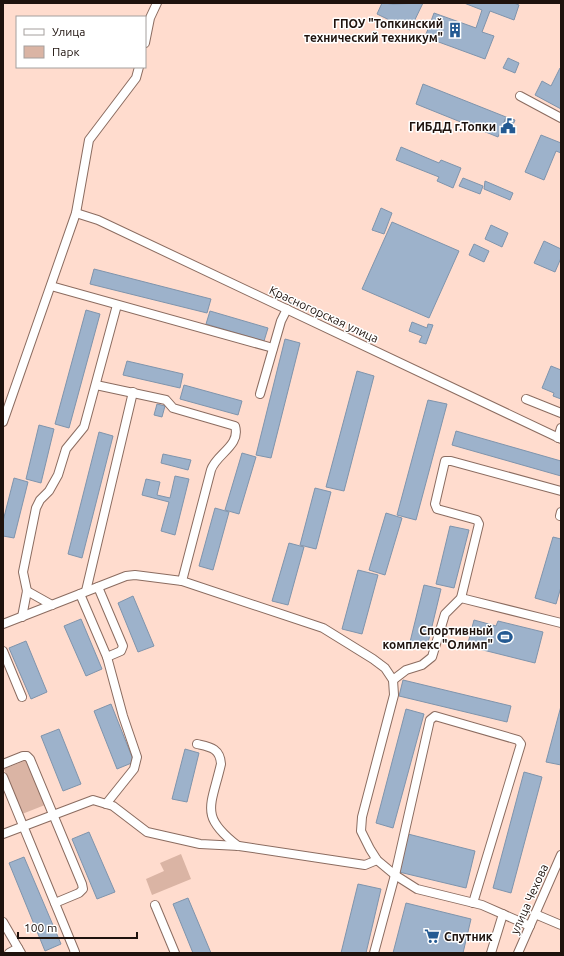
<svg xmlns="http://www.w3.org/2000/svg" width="564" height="956" viewBox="0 0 564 956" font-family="Ubuntu,sans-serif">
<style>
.green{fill:#dab4a4}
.building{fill:#9db2cb;stroke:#7f94ac}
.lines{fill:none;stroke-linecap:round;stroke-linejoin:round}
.minor-casing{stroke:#8b6c60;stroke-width:10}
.minor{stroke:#fff;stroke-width:8}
.labels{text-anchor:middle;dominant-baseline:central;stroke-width:3;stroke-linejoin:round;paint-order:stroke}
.poi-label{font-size:12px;font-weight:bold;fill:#1e120d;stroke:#fff;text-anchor:end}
.street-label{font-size:12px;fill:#1e120d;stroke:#fff}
</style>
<rect width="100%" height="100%" fill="#ffdcce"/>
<g class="green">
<polygon points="27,760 45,805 22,814 4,769"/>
<polygon points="181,854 191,879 152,895 146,879 164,871 160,863"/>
</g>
<g class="building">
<polygon points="382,3 393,4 423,3 410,30 377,14"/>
<polygon points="464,3 514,3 519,5 514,20 490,11 482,32 494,36 485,59 425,37 434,13 476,28 482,10"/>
<polygon points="508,58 519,63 515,73 503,68"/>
<polygon points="560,68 561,69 561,109 535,95 542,81 551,86"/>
<polygon points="423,84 506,117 498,137 416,104"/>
<polygon points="506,117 515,120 510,132 502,129"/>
<polygon points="541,135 561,143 561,153 556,151 544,180 525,172"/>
<polygon points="401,147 439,163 441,160 461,168 453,188 437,181 439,177 396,160"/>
<polygon points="463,178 483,186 480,194 459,186"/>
<polygon points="485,181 513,193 510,200 484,189"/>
<polygon points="381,208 392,213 384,234 372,230"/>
<polygon points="392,222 459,251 429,318 362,289"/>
<polygon points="491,225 508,233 502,247 485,239"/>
<polygon points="544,241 561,249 561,258 555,272 534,263"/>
<polygon points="474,244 489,251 484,262 469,255"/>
<polygon points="94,269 211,299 207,313 90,284"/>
<polygon points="86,310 100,314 69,428 55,424"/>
<polygon points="210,311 268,328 264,341 206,324"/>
<polygon points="412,322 427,328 428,324 433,325 426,344 419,342 422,336 409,331"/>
<polygon points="285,339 300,343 271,458 256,455"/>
<polygon points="127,361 183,374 180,388 123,375"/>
<polygon points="551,366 561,370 561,399 553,396 554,393 542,388"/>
<polygon points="357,371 374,376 344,491 326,487"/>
<polygon points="184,385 242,401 238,415 180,399"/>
<polygon points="428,400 447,404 416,520 397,515"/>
<polygon points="157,404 165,406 162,417 154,415"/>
<polygon points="39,425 54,429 41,483 26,479"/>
<polygon points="456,431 561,461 561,476 452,445"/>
<polygon points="99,432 113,436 82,558 68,554"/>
<polygon points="242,453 256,457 239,514 225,510"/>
<polygon points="163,454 191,460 188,470 161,463"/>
<polygon points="175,476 189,479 175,535 161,531 169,502 142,495 146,479 160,482 157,495 170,498"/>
<polygon points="14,478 28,482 14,538 3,536 3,521"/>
<polygon points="315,488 331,492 316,549 300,545"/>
<polygon points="215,508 229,512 213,570 199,566"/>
<polygon points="386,513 402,518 385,575 369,570"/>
<polygon points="450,526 469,530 454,588 436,584"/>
<polygon points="553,537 561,539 561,587 556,604 535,598"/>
<polygon points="289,543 304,547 288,605 272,601"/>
<polygon points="358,570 378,575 362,634 342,629"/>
<polygon points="424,585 441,589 427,647 410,642"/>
<polygon points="133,596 154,646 138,652 118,603"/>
<polygon points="81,619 102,669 86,676 64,626"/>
<polygon points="474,620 496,626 498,621 543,632 535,663 479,649 480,646 468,643"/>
<polygon points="26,641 47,692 31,699 9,648"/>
<polygon points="403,680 511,706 507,722 399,696"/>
<polygon points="111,704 134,762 117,769 94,711"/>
<polygon points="561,706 561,765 546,762"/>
<polygon points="406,709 424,714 393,828 376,823"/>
<polygon points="59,729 81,784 63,791 41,736"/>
<polygon points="185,749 199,753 187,802 172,799"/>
<polygon points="524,772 542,777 511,893 493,888"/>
<polygon points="89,832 115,892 97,899 72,839"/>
<polygon points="408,834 475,851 466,888 399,872"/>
<polygon points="24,857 61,944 45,951 9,863"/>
<polygon points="358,884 381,889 366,953 341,953"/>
<polygon points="188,898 211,953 193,953 173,904"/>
<polygon points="406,903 471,919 463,953 393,953"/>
</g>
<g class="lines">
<g class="minor-casing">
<g id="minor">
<polyline points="145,43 150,18 157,3"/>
<polyline points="520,96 561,118"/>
<polyline points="76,213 98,220 561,439"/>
<polyline points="51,286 273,348"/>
<path d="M96,385l70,15 7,8 62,18c6,20 -19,28 -24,44l-29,111"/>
<polyline points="260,394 281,321 287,309"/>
<polyline points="526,399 561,413"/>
<polyline points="3,422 76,213 89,140 136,78 139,67"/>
<polyline points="558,438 561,428"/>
<polyline points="560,516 561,512"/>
<polyline points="27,591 52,605"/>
<polyline points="86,591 133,392"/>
<polyline points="80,594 107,657 121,651 123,646 98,587"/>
<polyline points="461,598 561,623"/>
<polyline points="22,617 27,591 23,572 36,508 40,500 49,491 58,475 66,449 84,427 117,305"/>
<polyline points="3,624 126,576 135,575 182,581 323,628 373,659 385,668 393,680 394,695 362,817 361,831 370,849 377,860 395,875 417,889 482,905 530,926"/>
<polyline points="3,651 22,697"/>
<polyline points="393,680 406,670 422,665 432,657 445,614 461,598 479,524 477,520 437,509 435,504 445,461 451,461 561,491"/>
<path d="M197,744c13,3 23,4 24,20 -10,43 -22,52 17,82"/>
<polyline points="3,764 23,756 27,756 30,759 82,884 83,889 79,893 55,903"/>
<polyline points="3,777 75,952 74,953"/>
<polyline points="106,804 134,769 137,757 123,716 107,657"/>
<polyline points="3,834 93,800 113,806 147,832 200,844 239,846 365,865 377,860"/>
<polyline points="155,905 175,953"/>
<polyline points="535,914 561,925"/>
<polyline points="3,922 21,953"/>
<polyline points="9,953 18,948"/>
<polyline points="374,953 395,875 430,720 435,716 518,740 521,744 473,903"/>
<polyline points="491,953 503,914"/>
<polyline points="518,953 561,855"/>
</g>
</g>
<use href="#minor" class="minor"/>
</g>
<defs>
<g id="building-bare" transform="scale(1.2)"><path d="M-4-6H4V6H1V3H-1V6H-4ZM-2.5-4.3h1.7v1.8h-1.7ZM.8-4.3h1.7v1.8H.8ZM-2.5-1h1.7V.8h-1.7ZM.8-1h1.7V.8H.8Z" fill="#245a92" stroke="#fff" stroke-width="2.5" paint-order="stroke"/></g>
<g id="civic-bare" transform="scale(1.2)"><path d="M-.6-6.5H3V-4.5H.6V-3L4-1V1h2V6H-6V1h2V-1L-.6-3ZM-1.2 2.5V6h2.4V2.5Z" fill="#245a92" stroke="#fff" stroke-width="2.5" paint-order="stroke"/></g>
<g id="stadium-bare" transform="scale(1.2)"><path d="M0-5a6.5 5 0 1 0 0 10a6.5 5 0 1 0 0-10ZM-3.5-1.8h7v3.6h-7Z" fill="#245a92" stroke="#fff" stroke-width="2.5" paint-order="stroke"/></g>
<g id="supermarket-bare" transform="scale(1.2)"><path d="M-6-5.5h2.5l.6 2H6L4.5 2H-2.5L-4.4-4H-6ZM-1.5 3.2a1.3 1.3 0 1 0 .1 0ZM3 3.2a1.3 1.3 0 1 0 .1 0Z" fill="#245a92" stroke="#fff" stroke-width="2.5" paint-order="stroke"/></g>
</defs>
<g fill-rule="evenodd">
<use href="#building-bare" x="455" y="30"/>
<use href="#civic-bare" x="508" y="126"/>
<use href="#stadium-bare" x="505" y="637"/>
<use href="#supermarket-bare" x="432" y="936"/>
</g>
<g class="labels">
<g class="poi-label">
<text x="443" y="23">ГПОУ "Топкинский<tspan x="443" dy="14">технический техникум"</tspan></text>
<text x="496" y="126">ГИБДД г.Топки</text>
<text x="493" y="630">Спортивный<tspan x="493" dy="14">комплекс "Олимп"</tspan></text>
<text x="444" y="936" text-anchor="start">Спутник</text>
</g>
<g class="street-label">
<text transform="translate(324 314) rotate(25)">Красногорская улица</text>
<text transform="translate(529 899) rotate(-66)">улица Чехова</text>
</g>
</g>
<rect width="564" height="956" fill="none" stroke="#1e120d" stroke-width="8"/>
<rect x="16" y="16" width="130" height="52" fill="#ffffff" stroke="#a5a09e"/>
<rect x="24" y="29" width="20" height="6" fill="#ffffff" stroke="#a5a09e"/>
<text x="52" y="36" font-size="12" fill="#1e120d">Улица</text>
<rect x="24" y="46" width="20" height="12" fill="#dab4a4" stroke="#a5a09e"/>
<text x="52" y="56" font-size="12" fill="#1e120d">Парк</text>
<path d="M18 932v6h119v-6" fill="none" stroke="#1e120d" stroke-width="2"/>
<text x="24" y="932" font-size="12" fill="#1e120d" stroke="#ffffff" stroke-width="3" paint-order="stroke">100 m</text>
</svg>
